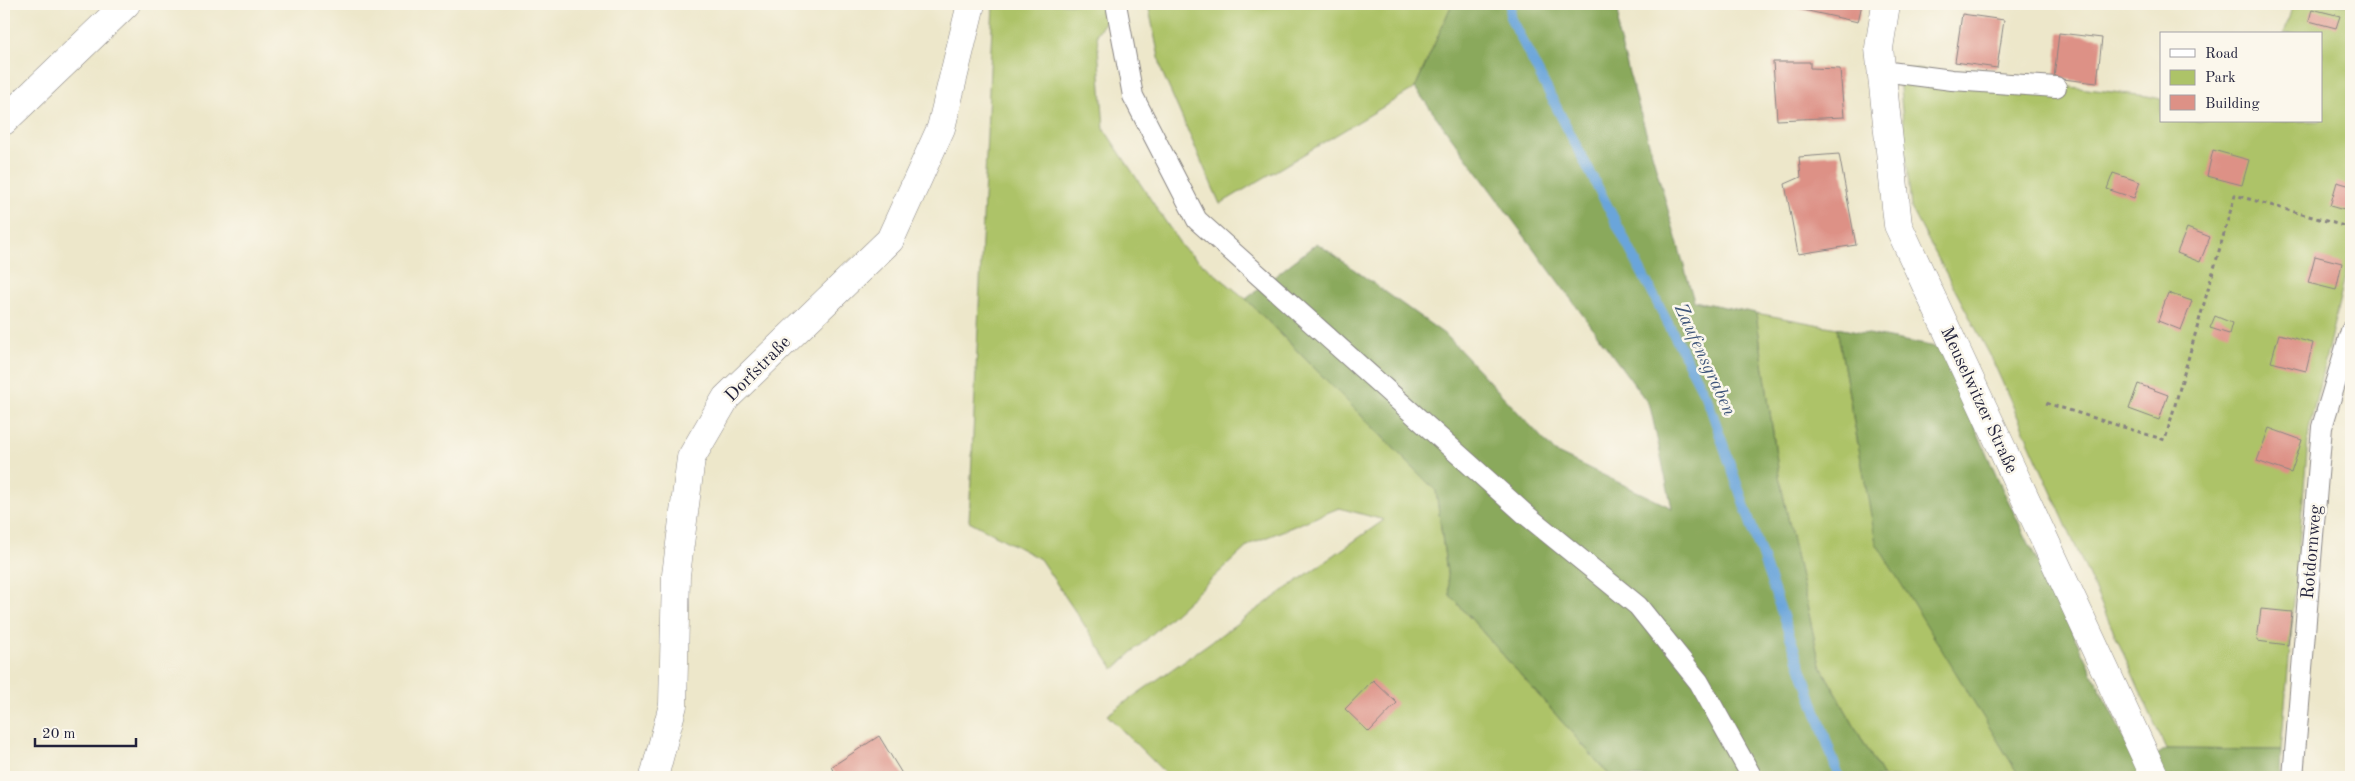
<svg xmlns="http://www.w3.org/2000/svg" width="2355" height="781" viewBox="0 0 2355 781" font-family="'Old Standard TT',serif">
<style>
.green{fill:#adc368;stroke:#687252}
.forest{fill:#8aa95c;stroke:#56664c}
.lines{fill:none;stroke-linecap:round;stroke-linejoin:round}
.stream{stroke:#6aa5da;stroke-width:10}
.building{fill:#dd9186}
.service-casing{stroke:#888482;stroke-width:22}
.minor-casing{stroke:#888482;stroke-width:29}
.path{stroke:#888482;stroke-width:3;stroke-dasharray:4 4;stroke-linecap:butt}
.service{stroke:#fff;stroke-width:20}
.minor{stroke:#fff;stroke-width:28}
.labels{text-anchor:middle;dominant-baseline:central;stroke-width:5;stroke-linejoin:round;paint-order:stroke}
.street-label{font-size:18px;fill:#22223b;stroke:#fbf7ec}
.water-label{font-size:19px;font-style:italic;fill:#3f567b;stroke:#fbf7ec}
</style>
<rect width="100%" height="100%" fill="#fbf7ec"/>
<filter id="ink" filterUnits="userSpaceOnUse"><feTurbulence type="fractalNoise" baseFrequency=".02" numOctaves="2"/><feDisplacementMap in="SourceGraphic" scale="10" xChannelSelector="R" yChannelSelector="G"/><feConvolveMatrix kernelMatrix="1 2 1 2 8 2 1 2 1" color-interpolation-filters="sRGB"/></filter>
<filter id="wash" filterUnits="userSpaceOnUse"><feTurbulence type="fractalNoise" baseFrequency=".0096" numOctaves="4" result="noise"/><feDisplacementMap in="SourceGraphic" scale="20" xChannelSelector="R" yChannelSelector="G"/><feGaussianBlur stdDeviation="1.12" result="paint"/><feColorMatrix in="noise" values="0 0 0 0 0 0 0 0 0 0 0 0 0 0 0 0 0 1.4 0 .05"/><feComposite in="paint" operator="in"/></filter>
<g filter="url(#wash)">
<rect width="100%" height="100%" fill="#ede7ca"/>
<g class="green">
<polygon points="993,4 1119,4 1097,33 1104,129 1183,248 1246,299 1436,491 1450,595 1611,777 1169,777 1107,715 1384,520 1339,508 1250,544 1114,669 1040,559 969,521"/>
<polygon points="1148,4 1452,4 1415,88 1220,204 1162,72"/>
<polygon points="2293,4 2351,4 2351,251 2309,429 2281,750 2166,749 1991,357 1911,208 1898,67 2147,96 2161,99 2161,121 2321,121 2321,34 2284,34"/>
<polygon points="1756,313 1837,328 1858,445 2020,777 1883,777 1820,665 1779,476"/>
</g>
<g class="forest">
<polygon points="1452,4 1619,4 1618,34 1694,301 1756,313 1779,476 1820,665 1883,777 1611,777 1450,595 1436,491 1246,299 1317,243 1447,336 1555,452 1672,508 1650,406 1415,88"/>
<polygon points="1837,328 1941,348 1999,482 2138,767 2166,749 2281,750 2280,777 2020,777 1876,543"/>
</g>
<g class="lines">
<polyline class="stream" points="1511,4 1510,17 1708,401 1839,777"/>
</g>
<g id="blocks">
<g class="building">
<polygon points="1800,4 1862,4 1858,22 1799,9"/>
<polygon points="2312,9 2340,16 2336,28 2309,21"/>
<polygon points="1962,14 2004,20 1997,68 1955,62"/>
<polygon points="2059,33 2102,38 2097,83 2054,78"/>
<polygon points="1773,62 1810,62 1810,68 1840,69 1844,117 1777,120"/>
<polygon points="2213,150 2249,160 2242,185 2207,176"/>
<polygon points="1839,154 1856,245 1798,254 1785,184 1801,177 1799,157"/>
<polygon points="2113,173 2140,182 2134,198 2107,189"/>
<polygon points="2337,182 2351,186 2351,212 2330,206"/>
<polygon points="2187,228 2210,237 2200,262 2177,253"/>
<polygon points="2315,256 2342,263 2336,290 2308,283"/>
<polygon points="2168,293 2192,301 2181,330 2158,321"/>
<polygon points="2215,316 2232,323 2229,334 2210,328"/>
<polygon points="2279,334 2313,343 2306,371 2271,362"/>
<polygon points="2138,384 2168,395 2159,420 2129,409"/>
<polygon points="2269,428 2302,440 2291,473 2257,461"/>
<polygon points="2261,609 2292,612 2288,645 2257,641"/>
<polygon points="1373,680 1397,703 1369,732 1345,709"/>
<polygon points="879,736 904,777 837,777 831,767"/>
</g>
</g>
</g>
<g filter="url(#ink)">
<use href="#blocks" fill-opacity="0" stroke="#888482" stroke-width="1"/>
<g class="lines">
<g class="service-casing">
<g id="service">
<polyline points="1116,4 1133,96 1197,220 1525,514 1638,606 1699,682 1752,777"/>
<polyline points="1882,71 1952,80 2056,87"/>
<polyline points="2293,777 2322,427 2351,331"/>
</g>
</g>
<g class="minor-casing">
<g id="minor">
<polyline points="1886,4 1879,48 1898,225 2155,777"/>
<polyline points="4,121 126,4"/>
<polyline points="654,777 673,705 676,575 691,458 726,398 890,240 941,128 971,4"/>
</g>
</g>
<polyline class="path" points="2046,403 2165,440 2235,195 2351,228"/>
<use href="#service" class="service"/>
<use href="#minor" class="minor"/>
</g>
</g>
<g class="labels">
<g class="street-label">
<text transform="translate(758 369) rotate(-45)">Dorfstraße</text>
<text transform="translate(1979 400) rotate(65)">Meuselwitzer Straße</text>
<text transform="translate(2312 552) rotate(-85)">Rotdornweg</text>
</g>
<g class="water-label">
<text transform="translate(1704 360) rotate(65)">Zaufensgraben</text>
</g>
</g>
<rect width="2355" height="781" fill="none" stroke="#fbf7ec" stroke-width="20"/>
<rect x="2160" y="32" width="162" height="90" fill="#fbf7ec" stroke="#a4a2a5"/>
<rect x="2170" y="49" width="25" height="8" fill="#ffffff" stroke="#a4a2a5"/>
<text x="2205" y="58" font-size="15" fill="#22223b">Road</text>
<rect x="2170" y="70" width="25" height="15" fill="#adc368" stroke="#a4a2a5"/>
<text x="2205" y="82" font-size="15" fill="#22223b">Park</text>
<rect x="2170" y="95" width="25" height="15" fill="#dd9186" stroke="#a4a2a5"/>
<text x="2205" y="108" font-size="15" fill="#22223b">Building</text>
<path d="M35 738v8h101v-8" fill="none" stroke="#22223b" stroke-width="2.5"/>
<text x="42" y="738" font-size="15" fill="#22223b" stroke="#fbf7ec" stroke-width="4" paint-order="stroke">20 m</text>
</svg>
